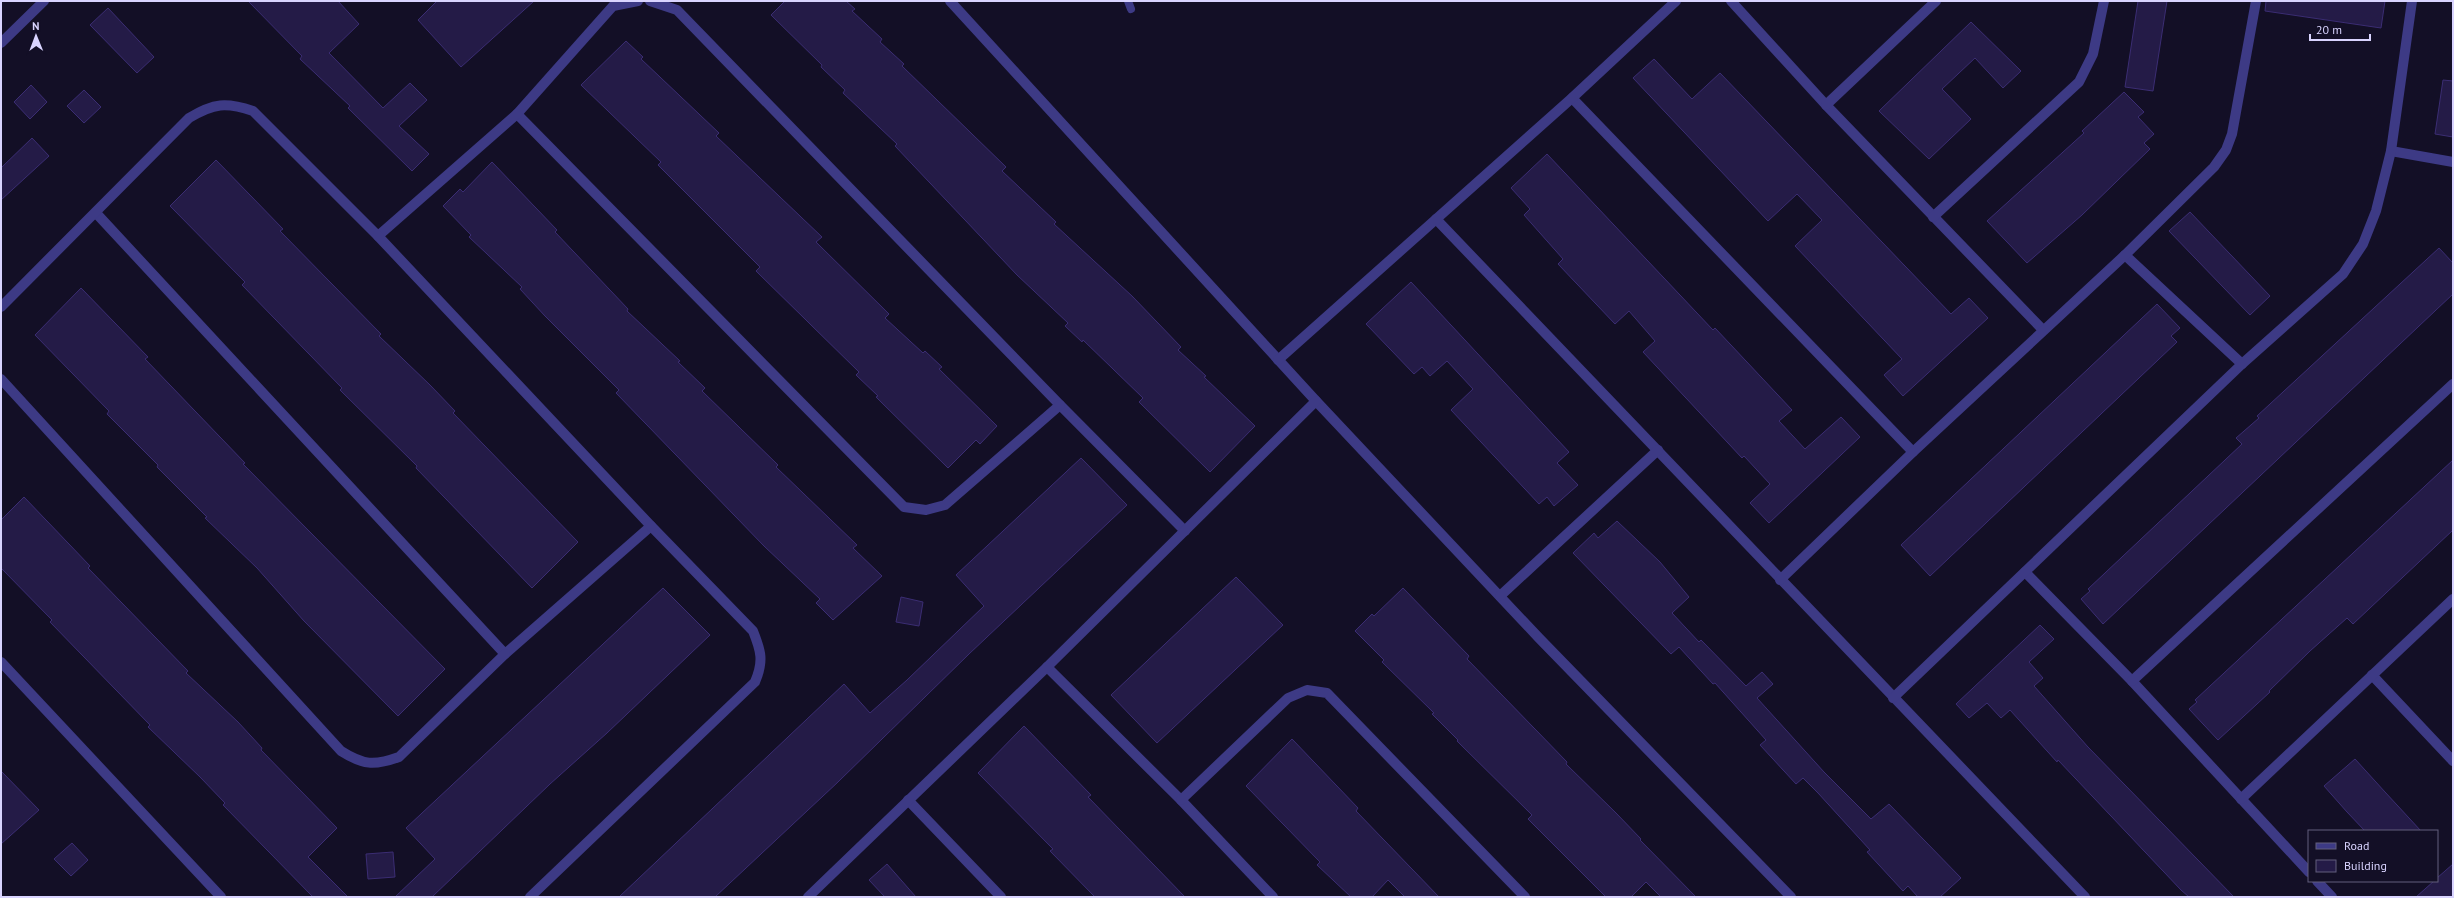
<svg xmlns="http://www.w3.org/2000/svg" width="2454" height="898" viewBox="0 0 2454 898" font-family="'PT Sans',sans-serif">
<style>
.building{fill:#241b47;stroke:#3b2d73}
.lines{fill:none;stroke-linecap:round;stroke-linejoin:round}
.service{stroke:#3d3a85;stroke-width:8}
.minor{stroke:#3d3a85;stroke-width:10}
</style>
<rect width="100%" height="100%" fill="#130f26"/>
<g class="building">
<polygon points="248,1 338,1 359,24 329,53 383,108 410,83 427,100 399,126 429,154 412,171 348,108 350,106 300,59 302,56"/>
<polygon points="437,1 534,1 461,67 418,20"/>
<polygon points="785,1 846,1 855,9 852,11 882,39 880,42 904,64 902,66 1006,167 1002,171 1056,222 1054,224 1132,296 1181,347 1178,350 1206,376 1204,377 1255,426 1210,472 1139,402 1143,398 1083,340 1082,342 1065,326 1068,323 1017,275 895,146 897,144 843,93 845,90 821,67 822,65 771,15"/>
<polygon points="2138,1 2167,1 2153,91 2125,87"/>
<polygon points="2266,1 2385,1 2381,28 2265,11"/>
<polygon points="108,8 154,57 137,73 90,25"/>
<polygon points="1971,22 2021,71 2003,88 1975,58 1942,89 1971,119 1929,159 1879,111"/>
<polygon points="626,41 643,57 641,59 719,133 716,136 822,237 816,242 889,314 885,318 923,353 925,351 942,367 939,369 997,426 980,444 976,440 948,468 876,397 878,396 856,375 859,372 756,271 760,267 658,165 661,162 581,85"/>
<polygon points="1654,59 1692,99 1720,73 1951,314 1969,298 1988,318 1903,396 1884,375 1902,359 1795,246 1822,220 1797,194 1768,221 1633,78"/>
<polygon points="2443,80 2453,81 2453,137 2435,134"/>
<polygon points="31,85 47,102 30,119 14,102"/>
<polygon points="84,90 101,107 84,123 67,106"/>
<polygon points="2124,92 2144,112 2138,117 2154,134 2144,143 2150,149 2082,215 2027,263 1987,221 2084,133 2082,131"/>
<polygon points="32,138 49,156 1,200 1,168"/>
<polygon points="1547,154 1713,330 1715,328 1792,410 1779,421 1805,449 1841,417 1860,437 1769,523 1750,503 1770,484 1744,456 1742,458 1643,352 1655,341 1629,311 1615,324 1558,264 1563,259 1524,215 1530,209 1511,188"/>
<polygon points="216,160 283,229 280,231 381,334 379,336 430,385 455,411 453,413 578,542 532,588 416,468 417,466 340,390 342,388 242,285 245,282 170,206"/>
<polygon points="492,162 557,230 555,232 628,309 627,311 680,361 678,362 705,388 702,391 778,465 776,467 857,545 853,548 882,576 833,620 816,603 820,599 764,546 616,393 619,390 545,316 520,289 522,287 469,237 471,235 443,206 460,189 463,192"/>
<polygon points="2190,212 2270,296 2250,315 2169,231"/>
<polygon points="2439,248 2453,263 2453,294 2103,624 2081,599 2090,591 2088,589 2242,444 2236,438 2259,418 2257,416"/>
<polygon points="1411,282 1569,452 1557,463 1578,485 1554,506 1547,497 1539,504 1451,410 1473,389 1447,361 1430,376 1422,367 1414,374 1366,324"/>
<polygon points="81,288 148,357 145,359 245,463 243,464 445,669 398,716 304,621 257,568 205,518 207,517 157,467 158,465 107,414 109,411 35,335"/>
<polygon points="2157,304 2180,328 2171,336 2177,342 1930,576 1901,545"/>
<polygon points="1081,458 1127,505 969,654 838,782 715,897 619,897 844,684 870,713 907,680 984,606 956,575"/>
<polygon points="2453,460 2453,530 2353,624 2347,618 2310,651 2269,691 2270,692 2218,740 2189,709 2197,702 2195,700"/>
<polygon points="24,497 90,566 88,568 188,671 186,673 238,722 262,748 261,750 337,828 308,857 348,897 313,897 223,805 225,803 200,777 148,727 150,725 50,622 52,620 1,568 1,520"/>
<polygon points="1617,521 1660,562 1689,597 1672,613 1699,642 1701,640 1746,686 1762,672 1773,684 1757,698 1824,772 1871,819 1889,804 1961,878 1940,897 1918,897 1908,886 1903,891 1867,852 1870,850 1818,793 1803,778 1796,784 1760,745 1766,740 1715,683 1713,684 1679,647 1671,654 1573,553 1594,533 1598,538"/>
<polygon points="1236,577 1283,625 1157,743 1111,695"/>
<polygon points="663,588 710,635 607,733 550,784 432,897 395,897 435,859 406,828"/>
<polygon points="1403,588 1469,656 1467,659 1567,762 1566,764 1616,813 1641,839 1640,840 1696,897 1661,897 1646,882 1631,897 1606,897 1528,819 1532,815 1457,741 1458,740 1432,714 1434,713 1382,662 1384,660 1355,631 1372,614 1374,616"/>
<polygon points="901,597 923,602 919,626 896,622"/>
<polygon points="2040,625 2054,639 2029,662 2043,678 2034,686 2088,747 2234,897 2189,897 2181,890 2058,760 2057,762 2010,710 2001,718 1987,703 1969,718 1956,704"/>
<polygon points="1024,726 1091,795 1088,797 1185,897 1095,897 1050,851 1053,849 978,773"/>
<polygon points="1292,739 1358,808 1356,811 1439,897 1405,897 1388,880 1372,897 1351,897 1317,865 1320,862 1246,786"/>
<polygon points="2355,759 2385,792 2421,831 2365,831 2347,812 2324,786"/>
<polygon points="1,771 39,810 1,844"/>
<polygon points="72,843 88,860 71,876 54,859"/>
<polygon points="393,852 395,877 368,879 366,854"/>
<polygon points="887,864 916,897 885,897 869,880"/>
<polygon points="2453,864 2453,897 2416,897 2434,881 2437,881 2437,878"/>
</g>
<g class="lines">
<polyline class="service" points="1128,1 1131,9"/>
<g class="minor">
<polyline points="650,1 677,10 1060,405 1185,531"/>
<polyline points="950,1 1316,401 1539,638 1791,897"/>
<polyline points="1731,1 1826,105 2043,330"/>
<polyline points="1,43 44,1"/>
<polyline points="1572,98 1913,452"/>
<polyline points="1826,105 1936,1"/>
<polyline points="517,114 904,507 926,510 945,505 1060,405"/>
<polyline points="2391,151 2453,162"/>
<polyline points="96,213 505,654 651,526"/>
<polyline points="1933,217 2079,82 2093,54 2104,1"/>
<polyline points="1436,219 2085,897"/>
<polyline points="378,236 517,114 613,6 638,1"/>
<polyline points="2125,255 2242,364"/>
<path d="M1,307l188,-189c25,-15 37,-16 64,-7l125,125 273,290 102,105c8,20 11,30 2,51l-225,215"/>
<polyline points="1278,360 1572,98 1676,1"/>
<path d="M1,379l340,372c22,14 33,15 58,6l106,-103"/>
<polyline points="2025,572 2132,681 2309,872"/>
<polyline points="1780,580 1913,452 2125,255 2214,167 2226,150 2232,134 2256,1"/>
<polyline points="1500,596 1658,450"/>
<polyline points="1,662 221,897"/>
<polyline points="1047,667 1181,800 1273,897"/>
<polyline points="2372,675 2453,761"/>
<polyline points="2132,681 2453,384"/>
<polyline points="1893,698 2242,364 2343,274 2363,244 2376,211 2391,151 2412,1"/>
<polyline points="2241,799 2453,599"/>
<polyline points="908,800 1001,897"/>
<polyline points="1181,800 1288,698 1307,690 1327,693 1525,897"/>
<polyline points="2317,881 2332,897"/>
<polyline points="808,897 1047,667 1316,401"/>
</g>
</g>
<rect width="2454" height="898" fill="none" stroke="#d9d4ff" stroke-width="4"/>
<rect x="2308" y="830" width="130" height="52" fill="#130f26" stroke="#625e7d"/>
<rect x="2316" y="843" width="20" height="6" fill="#3d3a85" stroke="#625e7d"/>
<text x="2344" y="850" font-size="12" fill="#d9d4ff">Road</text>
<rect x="2316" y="860" width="20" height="12" fill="#241b47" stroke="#625e7d"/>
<text x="2344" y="870" font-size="12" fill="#d9d4ff">Building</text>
<g transform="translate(36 36) rotate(359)" stroke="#130f26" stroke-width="3" paint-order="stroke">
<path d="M0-3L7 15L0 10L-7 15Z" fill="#d9d4ff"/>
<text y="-6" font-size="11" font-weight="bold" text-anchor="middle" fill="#d9d4ff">N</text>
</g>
<path d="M2310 34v6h60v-6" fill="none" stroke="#d9d4ff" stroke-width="2"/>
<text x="2316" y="34" font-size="12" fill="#d9d4ff" stroke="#130f26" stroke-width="3" paint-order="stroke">20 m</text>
</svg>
